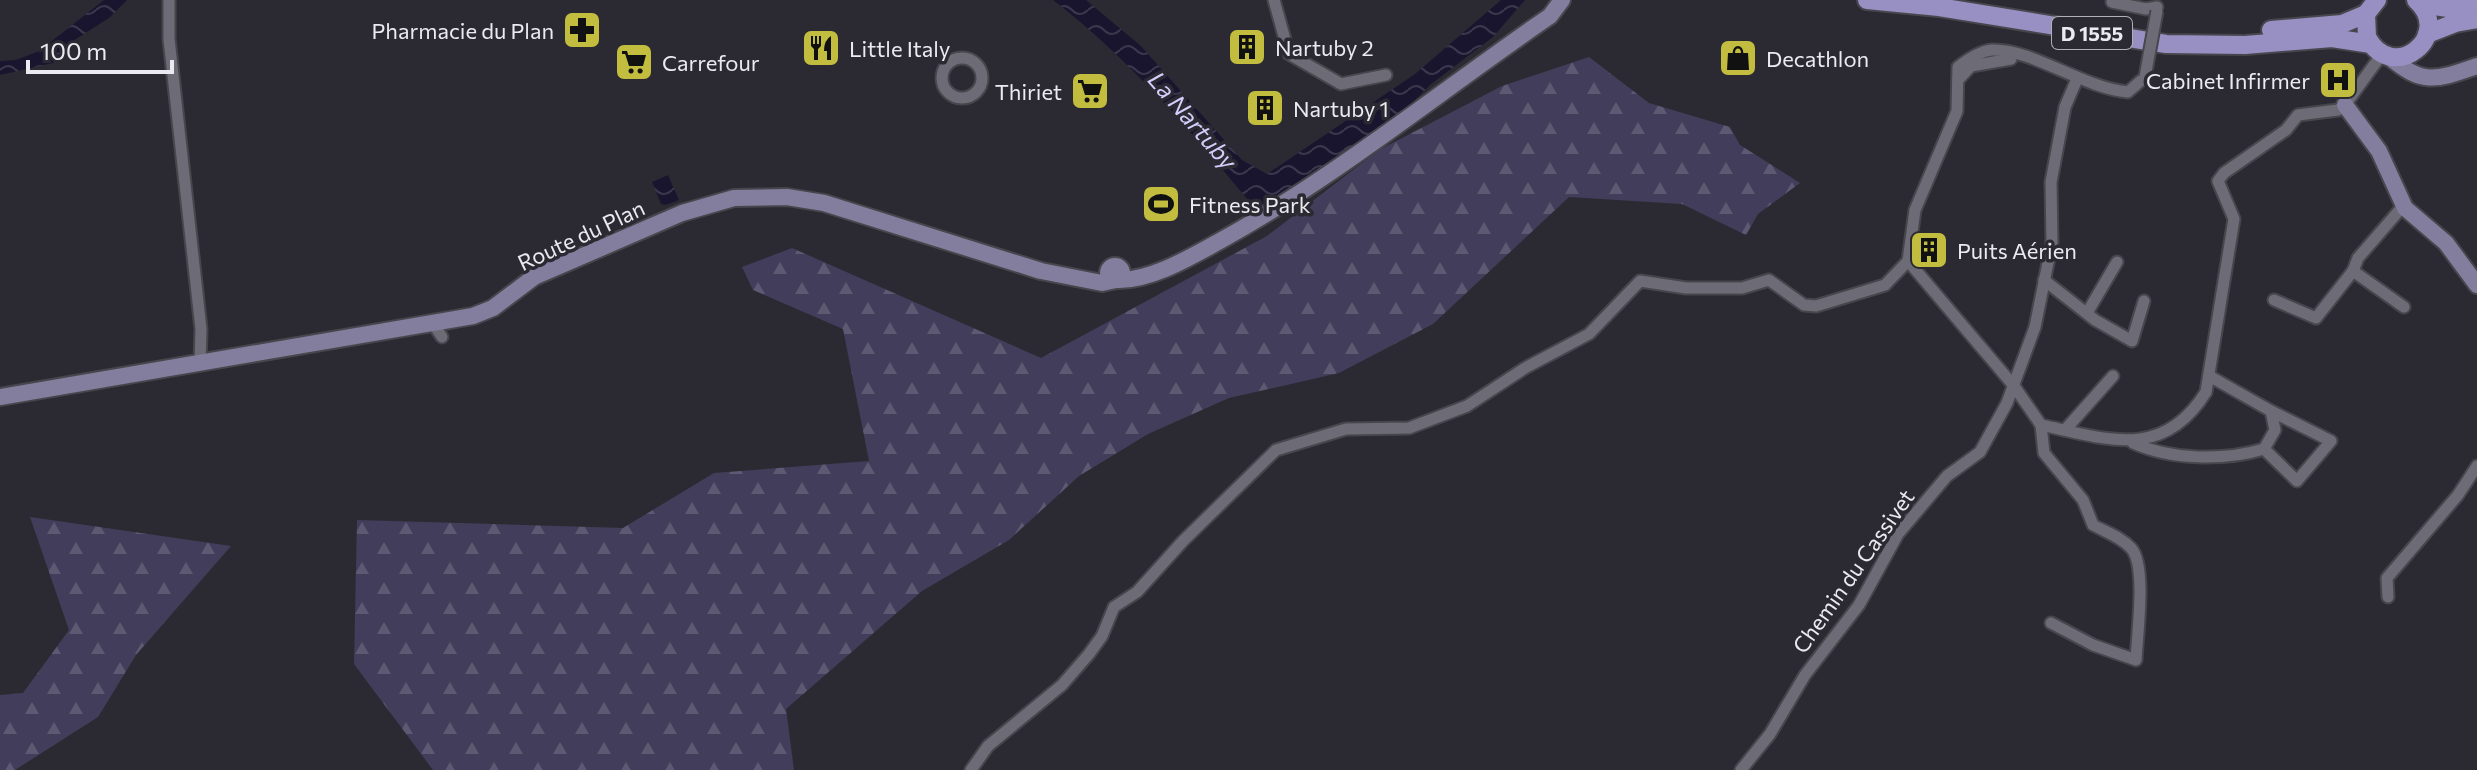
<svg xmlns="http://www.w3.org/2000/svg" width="2477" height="770" viewBox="0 0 2477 770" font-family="Commissioner,sans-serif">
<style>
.forest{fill:url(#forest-firs)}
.water{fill:url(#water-waves)}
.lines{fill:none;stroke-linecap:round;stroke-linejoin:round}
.street-casing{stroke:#47464d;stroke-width:15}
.secondary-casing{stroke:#47464d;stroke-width:20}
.primary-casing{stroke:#47464d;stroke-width:22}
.street{stroke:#6d6c76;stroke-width:11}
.secondary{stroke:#837e9d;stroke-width:16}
.primary{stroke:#9890c3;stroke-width:18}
.street-bridge-casing{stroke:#47464d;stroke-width:15;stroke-linecap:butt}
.street-bridge{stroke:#6d6c76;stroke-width:11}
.labels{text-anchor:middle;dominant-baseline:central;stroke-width:7;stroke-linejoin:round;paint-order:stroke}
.shield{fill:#2b2a32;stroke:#b1b0b7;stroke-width:2}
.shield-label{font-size:20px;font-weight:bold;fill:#ebeaf0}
.poi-label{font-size:22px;fill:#ebeaf0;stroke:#2b2a32;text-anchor:start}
.street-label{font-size:22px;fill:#ebeaf0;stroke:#2b2a32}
.water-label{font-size:24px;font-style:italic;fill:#d4cefc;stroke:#2b2a32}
</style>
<defs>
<pattern id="forest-firs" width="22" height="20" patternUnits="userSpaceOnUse" patternTransform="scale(2)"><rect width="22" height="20" fill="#423d5a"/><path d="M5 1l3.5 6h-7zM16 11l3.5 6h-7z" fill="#5d5972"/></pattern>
<pattern id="water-waves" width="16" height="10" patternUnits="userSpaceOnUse" patternTransform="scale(2)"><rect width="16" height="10" fill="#1a152e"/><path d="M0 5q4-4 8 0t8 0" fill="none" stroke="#3b374d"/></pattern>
</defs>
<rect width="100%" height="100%" fill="#2b2a32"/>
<g class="forest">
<polygon points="1589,57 1649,103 1730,127 1740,145 1800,183 1758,214 1746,235 1682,204 1569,197 1433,324 1339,373 1229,398 1148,434 1079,476 1009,540 922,591 786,709 794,770 433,770 354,664 357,520 623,528 714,473 869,461 843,329 753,290 742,267 792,248 1041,358 1267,236 1379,150 1502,86"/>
<polygon points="30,517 231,546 136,655 98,717 15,770 0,770 0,695 23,693 69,630"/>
</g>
<g class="water">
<polygon points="104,0 127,0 109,18 73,41 53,63 0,75 0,61 16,60 39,51"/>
<path d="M1053,0h33l55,46 101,114 25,14 148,-100 86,-74h24l-32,37 -63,48 -23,23 -60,41 -22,21 -67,37 -10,-7c-60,-72 -120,-142 -195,-200z"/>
<polygon points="668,175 679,200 666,205 661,204 652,182"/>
</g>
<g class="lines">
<g class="street-casing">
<g id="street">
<polyline points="169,0 169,39 201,329 200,365"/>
<polyline points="1274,0 1289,54 1341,84 1386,75"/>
<polyline points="2112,2 2146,9 2157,7"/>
<circle cx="962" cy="78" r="20"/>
<path d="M2145,77l-17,15c-45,-4 -95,-43 -136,-42 -12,1 -25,10 -34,17l-1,44 -42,99 -7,51 106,125 27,39c66,14 122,36 165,-33l28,-173 -16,-38 6,-8 62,-43 12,-15 40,-5 7,-5 37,-51"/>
<polyline points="1958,80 1971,66 2011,59"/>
<polyline points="2404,205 2358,258 2353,271 2404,307"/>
<polyline points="2044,280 2095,320 2132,341 2144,301"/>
<polyline points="2274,300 2316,318 2353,271"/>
<polyline points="2087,313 2117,262"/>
<polyline points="432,322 442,337"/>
<path d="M2041,425l3,28 39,47 10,25c13,7 28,12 38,23 16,17 6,87 5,112l-43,-15 -42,-22"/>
<polyline points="2065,430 2113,376"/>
<path d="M2133,443c38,17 91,18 131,6l11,-19 -4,-19 -60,-34"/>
<polyline points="2264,449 2297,481 2331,441 2271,411"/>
<polyline points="2388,597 2387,578 2458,495 2477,466"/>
<polyline points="971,770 988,746 1062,685 1089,654 1102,636 1114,607 1137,592 1183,541 1276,450 1346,429 1409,428 1467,406 1525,368 1589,334 1640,281 1686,288 1742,288 1769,280 1804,305 1816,306 1885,285 1908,261"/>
<polyline points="1741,770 1770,734 1805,675 1859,605 1898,534 1947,476 1980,452 2007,403 2035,327 2052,243 2051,182 2065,107 2077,79"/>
</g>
</g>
<g class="secondary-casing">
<g id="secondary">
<path d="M2388,56c35,30 48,24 89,10"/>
<polyline points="2345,105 2379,151 2405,208 2446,243 2477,285"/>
<circle cx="1115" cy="273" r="7"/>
<path d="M1117,280c33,1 72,-22 101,-38 118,-65 221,-150 332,-226l12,-16"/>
<polyline points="0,397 473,316 493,308 534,277 682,213 734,198 787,197 824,203 1041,271 1102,283 1116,280"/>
</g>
</g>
<g class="primary-casing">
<g id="primary">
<polyline points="1867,0 1939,7 2166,44 2245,45 2332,38 2371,44"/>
<path d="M2377,0l-11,14 1,23c26,49 88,-2 49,-37"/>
<polyline points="2421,4 2448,8 2477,3"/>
<polyline points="2271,30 2342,24 2366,14"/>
<polyline points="2427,34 2455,23 2477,19"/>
</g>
</g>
<use href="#street" class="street"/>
<use href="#secondary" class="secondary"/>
<use href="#primary" class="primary"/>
<g class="street-bridge-casing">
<polyline id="street-bridge" points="2145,77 2157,11"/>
</g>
<use href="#street-bridge" class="street-bridge"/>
</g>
<defs>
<g id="pharmacy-square" transform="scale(2)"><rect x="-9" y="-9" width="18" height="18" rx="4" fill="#c2bd3f" stroke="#2b2a32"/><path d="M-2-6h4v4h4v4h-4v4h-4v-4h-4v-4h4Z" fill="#111"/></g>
<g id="building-square" transform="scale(2)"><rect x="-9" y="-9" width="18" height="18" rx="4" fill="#c2bd3f" stroke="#2b2a32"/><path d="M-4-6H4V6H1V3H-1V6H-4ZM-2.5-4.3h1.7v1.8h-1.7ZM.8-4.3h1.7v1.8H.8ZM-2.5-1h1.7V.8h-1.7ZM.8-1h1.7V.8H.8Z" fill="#111"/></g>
<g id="restaurant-square" transform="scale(2)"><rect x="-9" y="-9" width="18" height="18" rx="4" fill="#c2bd3f" stroke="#2b2a32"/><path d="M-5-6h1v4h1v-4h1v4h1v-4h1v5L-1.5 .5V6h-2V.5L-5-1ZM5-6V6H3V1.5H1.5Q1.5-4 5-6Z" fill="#111"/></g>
<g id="shop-square" transform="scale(2)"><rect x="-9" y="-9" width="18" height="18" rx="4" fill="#c2bd3f" stroke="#2b2a32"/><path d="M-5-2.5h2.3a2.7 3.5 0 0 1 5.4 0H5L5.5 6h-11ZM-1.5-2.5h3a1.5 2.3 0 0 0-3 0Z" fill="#111"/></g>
<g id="supermarket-square" transform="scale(2)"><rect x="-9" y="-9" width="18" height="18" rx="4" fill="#c2bd3f" stroke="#2b2a32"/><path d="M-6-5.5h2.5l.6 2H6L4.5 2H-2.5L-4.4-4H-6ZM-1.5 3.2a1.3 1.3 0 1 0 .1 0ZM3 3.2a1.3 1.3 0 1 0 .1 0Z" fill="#111"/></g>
<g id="hospital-square" transform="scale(2)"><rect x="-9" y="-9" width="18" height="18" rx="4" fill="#c2bd3f" stroke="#2b2a32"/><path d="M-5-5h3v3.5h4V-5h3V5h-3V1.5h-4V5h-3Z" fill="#111"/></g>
<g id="stadium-square" transform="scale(2)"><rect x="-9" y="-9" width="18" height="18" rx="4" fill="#c2bd3f" stroke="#2b2a32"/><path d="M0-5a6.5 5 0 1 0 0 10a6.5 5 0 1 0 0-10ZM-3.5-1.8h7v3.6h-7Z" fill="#111"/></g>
</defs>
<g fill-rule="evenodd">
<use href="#pharmacy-square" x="582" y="30"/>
<use href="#building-square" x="1247" y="47"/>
<use href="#restaurant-square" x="821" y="48"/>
<use href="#shop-square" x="1738" y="58"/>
<use href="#supermarket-square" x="634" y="62"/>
<use href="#hospital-square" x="2338" y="80"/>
<use href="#supermarket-square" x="1090" y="91"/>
<use href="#building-square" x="1265" y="108"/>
<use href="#stadium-square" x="1161" y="204"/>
<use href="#building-square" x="1929" y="250"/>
</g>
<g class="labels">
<rect class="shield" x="2052" y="17" width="80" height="32" rx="6"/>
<g class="shield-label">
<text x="2092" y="33">D 1555</text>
</g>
<g class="poi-label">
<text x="554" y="30" text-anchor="end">Pharmacie du Plan</text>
<text x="1275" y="47">Nartuby 2</text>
<text x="849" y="48">Little Italy</text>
<text x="1766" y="58">Decathlon</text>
<text x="662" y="62">Carrefour</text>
<text x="2310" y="80" text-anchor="end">Cabinet Infirmer</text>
<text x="1062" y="91" text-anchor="end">Thiriet</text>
<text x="1293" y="108">Nartuby 1</text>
<text x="1189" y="204">Fitness Park</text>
<text x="1957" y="250">Puits Aérien</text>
</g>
<g class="street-label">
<text transform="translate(581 235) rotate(-25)">Route du Plan</text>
<text transform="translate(1853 571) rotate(-55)">Chemin du Cassivet</text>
</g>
<g class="water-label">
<text transform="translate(1193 120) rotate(49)">La Nartuby</text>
</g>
</g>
<path d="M28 60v12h144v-12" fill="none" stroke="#ebeaf0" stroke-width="4"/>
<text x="40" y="60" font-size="24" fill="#ebeaf0" stroke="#2b2a32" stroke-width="6" paint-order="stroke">100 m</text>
</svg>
